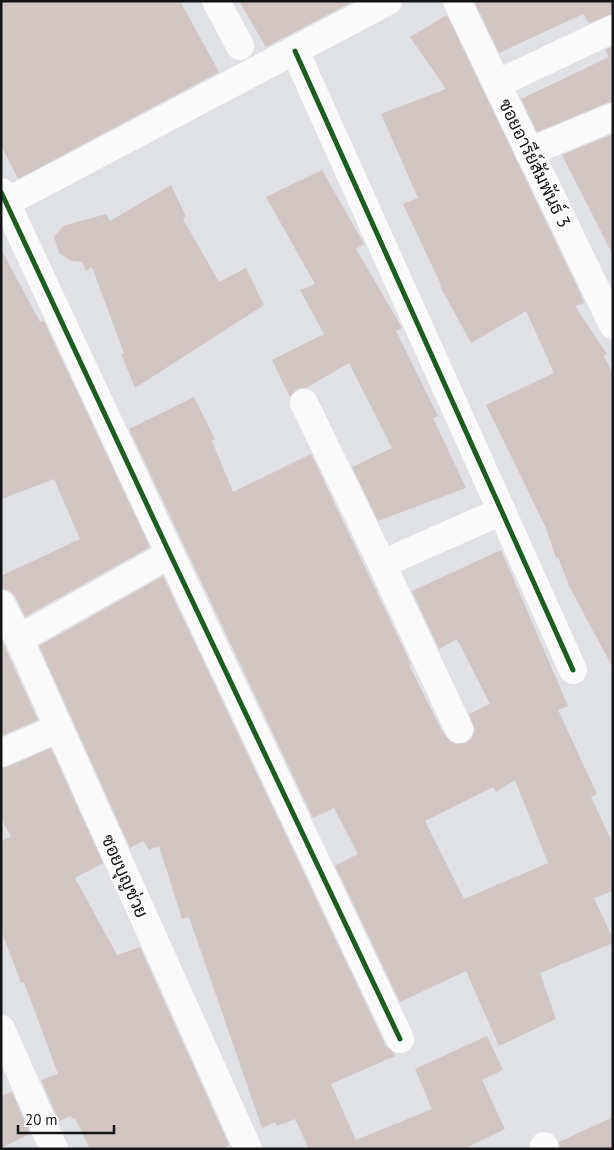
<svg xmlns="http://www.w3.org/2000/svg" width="614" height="1150" viewBox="0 0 614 1150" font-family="'PT Sans',Sarabun,sans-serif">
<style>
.building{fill:#d1c6c4;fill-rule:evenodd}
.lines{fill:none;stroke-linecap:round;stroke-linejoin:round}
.minor{stroke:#fafafb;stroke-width:28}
.cycleway-casing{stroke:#fff;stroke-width:8}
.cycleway{stroke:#1b5e20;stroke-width:5}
.labels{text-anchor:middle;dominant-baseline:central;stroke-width:4.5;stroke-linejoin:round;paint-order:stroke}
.street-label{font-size:18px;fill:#121415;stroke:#fff}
</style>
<rect width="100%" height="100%" fill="#dfe1e4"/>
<g class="building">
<polygon points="1,1 180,1 219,72 18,179 1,145"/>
<polygon points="239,1 354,1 266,47"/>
<polygon points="474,1 613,1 613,14 589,23 583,14 499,53"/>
<polygon points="447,15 577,286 584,303 575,306 607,354 604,356 613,374 613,668 569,586 558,557 556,558 546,528 486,405 554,373 526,311 471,343 440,286 441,285 403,204 418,198 381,114 446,89 410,37"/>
<polygon points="613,46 613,102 607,103 537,132 521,99 609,57 605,50"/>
<polygon points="613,134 613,255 562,155"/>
<polygon points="322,170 364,244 356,249 401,326 402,328 396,331 438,416 433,418 466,488 378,521 352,467 392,448 349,363 306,388 297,389 290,397 272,360 324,334 300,290 315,284 266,197"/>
<polygon points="171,185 186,217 183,219 219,282 246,268 264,305 135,388 121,354 124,353 92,267 86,271 82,262 71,261 59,253 54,237 63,226 106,214 110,221"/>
<polygon points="1,249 40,322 44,321 150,547 25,617 15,596 9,591 1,588 1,576 80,539 54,479 1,499"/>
<path d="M194,397l21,42 -3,2 21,51 78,-38 100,210 -2,1 32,64 9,12 7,3 9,-1 6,-5 3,-8 -6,-16 21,-10 -33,-65 -18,10 -27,-58 89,-41 67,156 -10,4 39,84 -6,3 22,47v47l-19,7 19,41v4l-73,30 16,46 -57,27 -33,-75 -66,31 -65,-136 23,-12 -24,-46 -21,10 -184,-389zM515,780l33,83 -84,36 -39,-78 68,-34 3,5z"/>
<polygon points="163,576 386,1046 394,1053 395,1056 331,1084 356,1140 432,1109 415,1069 487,1036 503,1070 482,1080 505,1129 464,1149 309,1149 295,1119 277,1126 275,1122 262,1128 189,917 182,919 159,846 149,850 143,841 130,848 39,646"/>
<polygon points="1,639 38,720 1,736"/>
<polygon points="51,748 103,863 75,878 117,955 140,947 229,1145 221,1149 90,1149 75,1118 72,1119 71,1116 59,1121 41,1080 58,1074 24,982 21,983 1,930 1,841 11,837 1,818 1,768 7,767"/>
<polygon points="12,1092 30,1134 1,1148 1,1096"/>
<polygon points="613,1117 613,1149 560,1149 559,1142"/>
</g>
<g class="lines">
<g class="minor">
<polyline points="216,1 240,46"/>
<polyline points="457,1 613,325"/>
<polyline points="295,51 573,670"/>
<polyline points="497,84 613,29"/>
<polyline points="529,152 613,117"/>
<polyline points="1,192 170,554 400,1039"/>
<polyline points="7,202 388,1"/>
<polyline points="304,403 382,564 459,729"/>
<polyline points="382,564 502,511"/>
<polyline points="1,604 19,639 248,1149"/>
<polyline points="19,639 170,554"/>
<polyline points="1,753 59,728"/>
<polyline points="1,1029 54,1149"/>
<polyline points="544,1146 545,1149"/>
</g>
<g class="cycleway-casing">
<g id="cycleway">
<polyline points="295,51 573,670"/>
<polyline points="1,192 170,554 400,1039"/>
</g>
</g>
<use href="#cycleway" class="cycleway"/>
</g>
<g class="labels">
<g class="street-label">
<text transform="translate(535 163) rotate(64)">ซอยอารีย์สัมพันธ์ 3</text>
<text transform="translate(125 876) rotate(66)">ซอยบุญช่วย</text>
</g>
</g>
<rect width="614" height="1150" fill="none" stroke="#121415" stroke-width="5"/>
<path d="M18 1125v8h96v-8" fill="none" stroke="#121415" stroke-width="2.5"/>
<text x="25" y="1125" font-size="15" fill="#121415" stroke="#ffffff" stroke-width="4" paint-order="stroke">20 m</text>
</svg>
